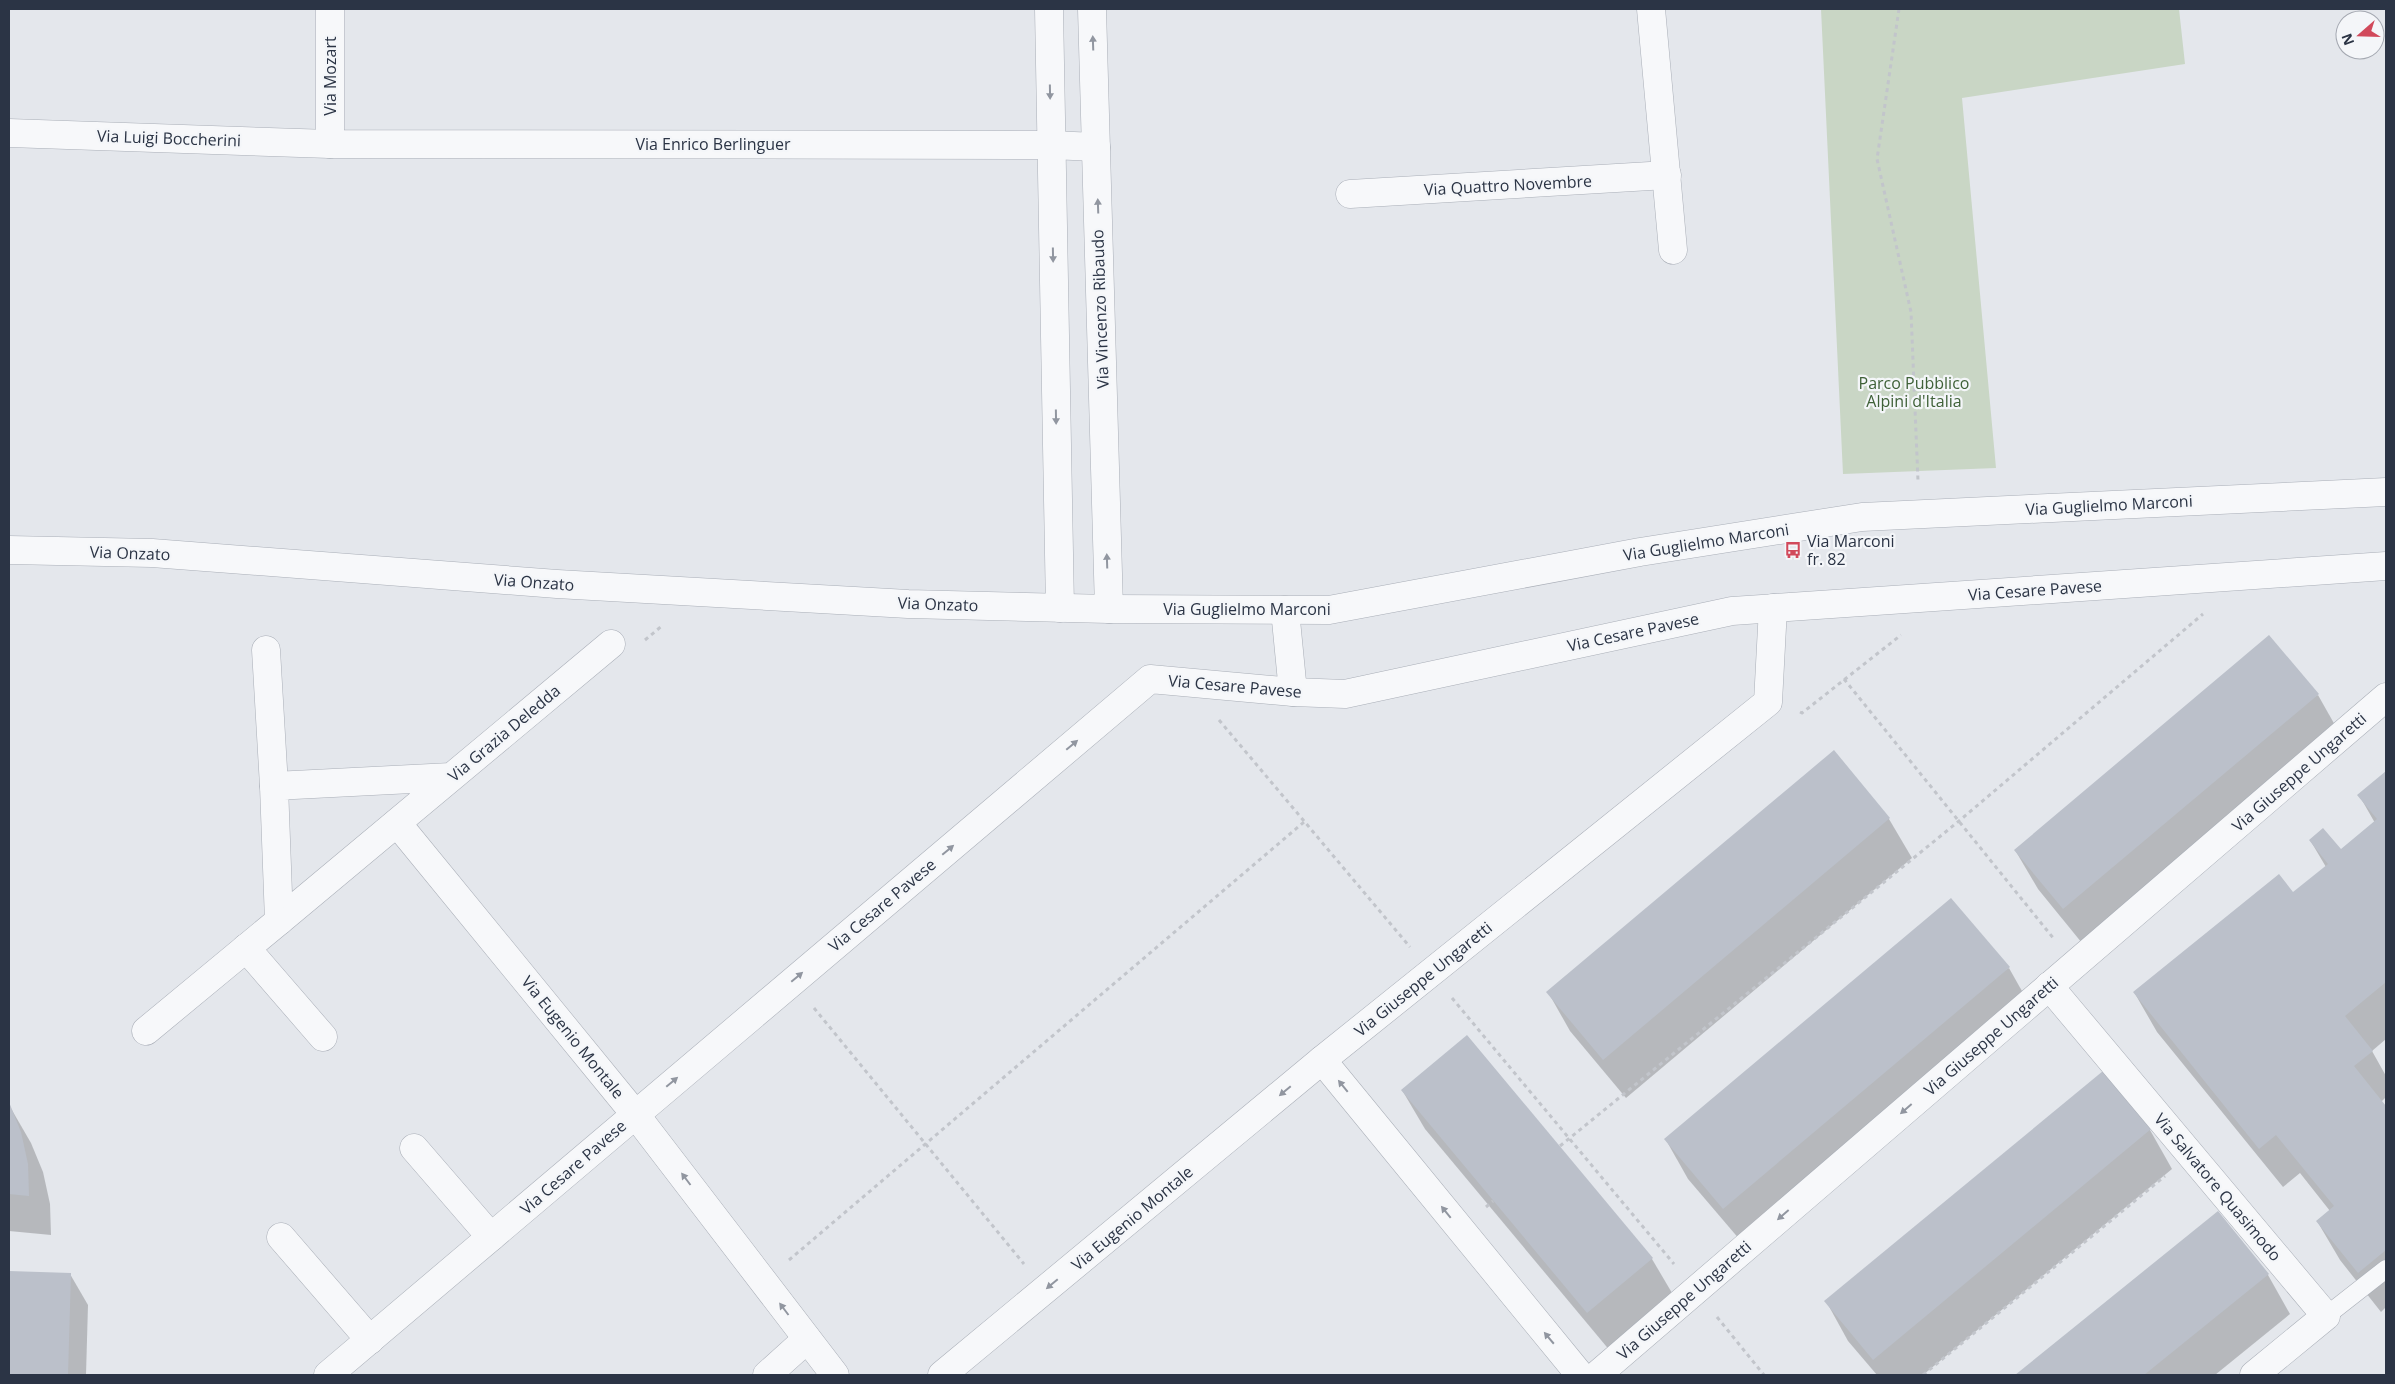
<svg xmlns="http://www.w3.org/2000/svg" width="2395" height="1384" viewBox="0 0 2395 1384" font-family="'Open Sans',sans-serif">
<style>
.green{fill:#c9d6c5}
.shadow{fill:#0003}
.building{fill:#bbc0ca}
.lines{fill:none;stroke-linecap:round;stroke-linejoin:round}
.service-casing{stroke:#a9aeb7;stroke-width:19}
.minor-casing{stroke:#a9aeb7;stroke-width:29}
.path{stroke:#c2c5cb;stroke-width:3;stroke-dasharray:4 4;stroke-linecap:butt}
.service{stroke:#f7f8fa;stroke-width:18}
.minor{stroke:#f7f8fa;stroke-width:28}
.oneway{fill:#9196a0}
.labels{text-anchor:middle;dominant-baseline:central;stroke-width:4.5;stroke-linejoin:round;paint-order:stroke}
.street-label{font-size:16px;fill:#2b3445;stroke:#f4f6f9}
.park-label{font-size:16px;fill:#3f6138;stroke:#f4f6f9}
.poi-label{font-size:16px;fill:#2b3445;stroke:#f4f6f9;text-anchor:start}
</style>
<rect width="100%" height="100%" fill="#e4e7ec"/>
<polygon class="green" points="1821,9 2179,9 2185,64 1962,98 1996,468 1843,474"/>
<g class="shadow">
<polygon points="2318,695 2340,734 2086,948 2038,889 2015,850"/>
<polygon points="1833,752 1889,819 1912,858 1626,1098 1570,1031 1548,992"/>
<polygon points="2386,773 2386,1039 2372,1051 2386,1076 2386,1097 2381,1102 2386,1108 2386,1307 2381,1312 2340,1260 2317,1221 2330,1211 2300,1173 2283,1187 2157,1032 2134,992 2293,894 2326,867 2310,840 2340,851 2375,823 2359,795"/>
<polygon points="2009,968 2031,1007 1746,1247 1688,1179 1666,1140"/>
<polygon points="1467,1036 1652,1259 1675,1298 1611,1352 1425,1129 1402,1090"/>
<polygon points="2103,1073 2150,1130 2172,1169 1923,1375 1877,1375 1848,1341 1826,1301"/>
<polygon points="9,1105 31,1143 43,1172 50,1204 51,1235 9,1231"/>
<polygon points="2218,1212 2268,1275 2290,1314 2215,1375 2017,1375"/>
<polygon points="9,1272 70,1274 88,1305 86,1375 9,1375"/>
</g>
<g class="building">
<polygon points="2269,635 2319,694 2063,909 2014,850"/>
<polygon points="1834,750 1890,818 1603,1060 1546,992"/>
<polygon points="2386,771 2386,982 2345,1016 2373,1051 2354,1066 2386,1106 2386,1250 2358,1273 2316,1221 2334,1206 2276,1135 2259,1149 2133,992 2279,874 2293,892 2328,864 2309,840 2323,828 2341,849 2377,819 2357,795"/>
<polygon points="1951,898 2010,967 1723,1209 1664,1139"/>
<polygon points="1467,1035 1653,1258 1587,1313 1401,1090"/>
<polygon points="2103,1071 2151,1129 1873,1360 1824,1301"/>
<polygon points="9,1102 21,1132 28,1164 29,1196 9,1194"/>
<polygon points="2218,1211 2269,1274 2144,1375 2015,1375"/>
<polygon points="9,1271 71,1273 68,1375 9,1375"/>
</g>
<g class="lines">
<g class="service-casing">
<polyline id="service" points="2326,1316 2386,1269"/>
</g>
<g class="minor-casing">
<g id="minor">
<polyline points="1049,9 1060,608"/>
<polyline points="1092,9 1109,609"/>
<polyline points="1651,9 1673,250"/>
<polyline points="9,133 330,144 1051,145 1096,147"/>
<polyline points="330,144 330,9"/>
<polyline points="1350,194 1667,175"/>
<polyline points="9,550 152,553 557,584 908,604 1109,609 1329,610 1640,552 1862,517 2386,492"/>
<polyline points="1285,610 1293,692"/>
<polyline points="266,650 274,786"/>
<polyline points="451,777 274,786 279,921 611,644"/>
<polyline points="397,823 635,1114 835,1375"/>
<polyline points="246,948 323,1037"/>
<polyline points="2049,986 2326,1316 2254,1375"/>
<polyline points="146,1031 279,921"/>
<polyline points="1322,1060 1580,1375"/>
<polyline points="414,1148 491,1237"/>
<polyline points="281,1237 370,1340"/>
<polyline points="328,1375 1150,679 1293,692 1345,694 1732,611 2386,566"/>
<polyline points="767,1375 807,1339"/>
<polyline points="942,1375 1322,1060 1768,702 1773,608"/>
<polyline points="1597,1375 2386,697"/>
</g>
</g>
<g class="path">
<polyline points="1899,9 1877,159 1911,312 1918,481"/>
<polyline points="645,640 663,625"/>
<polyline points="1844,679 2054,939"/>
<polyline points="1800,712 1802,713 1901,635"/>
<polyline points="1219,720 1410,947"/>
<polyline points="1452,998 1674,1264"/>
<polyline points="814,1008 1024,1264"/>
<polyline points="1560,1146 1959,821 2203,614"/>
<polyline points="1486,1207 1493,1201"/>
<polyline points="789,1260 1304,822"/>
<polyline points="1717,1317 1764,1375"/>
<polyline points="1923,1375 2165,1176"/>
</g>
<use href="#service" class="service"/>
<use href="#minor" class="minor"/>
</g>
<defs><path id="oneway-solid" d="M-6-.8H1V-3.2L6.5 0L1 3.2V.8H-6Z" transform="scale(1.25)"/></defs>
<g class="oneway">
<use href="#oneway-solid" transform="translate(1093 43) rotate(-92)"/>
<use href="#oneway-solid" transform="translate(1050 92) rotate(89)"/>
<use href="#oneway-solid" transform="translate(1098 206) rotate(-92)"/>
<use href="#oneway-solid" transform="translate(1053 255) rotate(89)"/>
<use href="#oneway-solid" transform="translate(1056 417) rotate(89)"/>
<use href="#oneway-solid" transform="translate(1107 561) rotate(-92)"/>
<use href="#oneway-solid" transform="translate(1072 745) rotate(-40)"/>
<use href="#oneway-solid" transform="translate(948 850) rotate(-40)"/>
<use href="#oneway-solid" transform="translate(797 977) rotate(-40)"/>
<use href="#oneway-solid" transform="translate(672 1082) rotate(-40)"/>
<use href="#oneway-solid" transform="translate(1343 1086) rotate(-129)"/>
<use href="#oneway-solid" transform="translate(1285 1091) rotate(140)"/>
<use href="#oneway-solid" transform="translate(1906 1109) rotate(139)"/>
<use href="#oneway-solid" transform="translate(686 1179) rotate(-127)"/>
<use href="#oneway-solid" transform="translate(1446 1212) rotate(-129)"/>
<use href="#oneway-solid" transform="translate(1783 1215) rotate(139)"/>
<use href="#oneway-solid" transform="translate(1052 1284) rotate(140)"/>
<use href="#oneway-solid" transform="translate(784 1309) rotate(-127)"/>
<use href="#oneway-solid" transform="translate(1549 1338) rotate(-130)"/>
</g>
<defs>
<g id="bus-bare" transform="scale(1.35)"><path d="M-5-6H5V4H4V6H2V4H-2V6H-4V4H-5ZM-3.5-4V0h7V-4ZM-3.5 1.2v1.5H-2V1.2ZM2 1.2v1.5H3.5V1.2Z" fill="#d1495b" stroke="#f4f6f9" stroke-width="2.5" paint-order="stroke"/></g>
</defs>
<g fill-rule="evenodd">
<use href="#bus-bare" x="1793" y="550"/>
</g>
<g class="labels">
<g class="street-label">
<text transform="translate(330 76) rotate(-90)">Via Mozart</text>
<text transform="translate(169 138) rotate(2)">Via Luigi Boccherini</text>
<text x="713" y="144">Via Enrico Berlinguer</text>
<text transform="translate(1508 185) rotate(-3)">Via Quattro Novembre</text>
<text transform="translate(1100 309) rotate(-92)">Via Vincenzo Ribaudo</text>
<text transform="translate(2109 505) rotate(-3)">Via Guglielmo Marconi</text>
<text transform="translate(1706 542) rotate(-9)">Via Guglielmo Marconi</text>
<text transform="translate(130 553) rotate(2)">Via Onzato</text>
<text transform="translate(534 582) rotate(4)">Via Onzato</text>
<text transform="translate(2035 590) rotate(-4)">Via Cesare Pavese</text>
<text transform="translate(938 604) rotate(2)">Via Onzato</text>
<text x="1247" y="609">Via Guglielmo Marconi</text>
<text transform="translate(1633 632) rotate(-12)">Via Cesare Pavese</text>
<text transform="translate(1235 686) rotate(5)">Via Cesare Pavese</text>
<text transform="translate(504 733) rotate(-40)">Via Grazia Deledda</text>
<text transform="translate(2299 772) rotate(-41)">Via Giuseppe Ungaretti</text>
<text transform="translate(882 905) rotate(-40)">Via Cesare Pavese</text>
<text transform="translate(1423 979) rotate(-39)">Via Giuseppe Ungaretti</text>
<text transform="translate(1991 1036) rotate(-41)">Via Giuseppe Ungaretti</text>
<text transform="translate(573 1037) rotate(51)">Via Eugenio Montale</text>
<text transform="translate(573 1167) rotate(-41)">Via Cesare Pavese</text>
<text transform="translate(2218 1187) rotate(50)">Via Salvatore Quasimodo</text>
<text transform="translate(1132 1218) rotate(-40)">Via Eugenio Montale</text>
<text transform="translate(1684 1300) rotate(-41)">Via Giuseppe Ungaretti</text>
</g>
<g class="park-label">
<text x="1914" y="383">Parco Pubblico<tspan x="1914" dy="18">Alpini d'Italia</tspan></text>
</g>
<g class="poi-label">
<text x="1807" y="541">Via Marconi<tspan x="1807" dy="18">fr. 82</tspan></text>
</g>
</g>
<rect width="2395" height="1384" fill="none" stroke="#2b3445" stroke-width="20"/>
<g transform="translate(2360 35) rotate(250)"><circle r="24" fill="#f4f6f9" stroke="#a4a8b1"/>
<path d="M0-4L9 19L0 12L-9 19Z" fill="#d1495b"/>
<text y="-8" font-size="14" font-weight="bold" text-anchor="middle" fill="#2b3445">N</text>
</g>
</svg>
